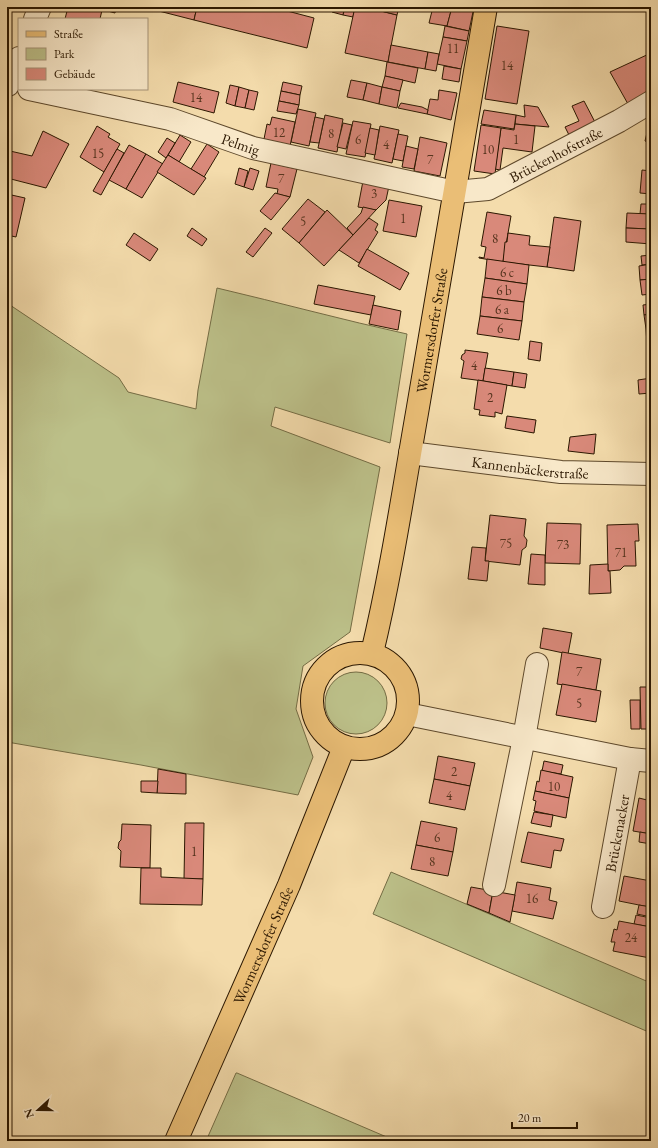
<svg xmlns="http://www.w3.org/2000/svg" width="658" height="1148" viewBox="0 0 658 1148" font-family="'EB Garamond',serif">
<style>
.green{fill:#bcc089;stroke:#746c44}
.building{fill:#d9897a;stroke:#2b1700}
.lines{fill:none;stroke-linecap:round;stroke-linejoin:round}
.minor-casing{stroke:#5d482b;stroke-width:24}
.major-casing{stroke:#2b1700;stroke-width:24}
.minor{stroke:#f8e8c9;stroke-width:22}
.major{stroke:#eabe76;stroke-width:22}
.labels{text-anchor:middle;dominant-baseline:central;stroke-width:4;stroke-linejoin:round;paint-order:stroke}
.number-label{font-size:13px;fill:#56341e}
.street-label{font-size:15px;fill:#2b1700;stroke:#f8e8c9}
</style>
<rect width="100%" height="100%" fill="#f4dcac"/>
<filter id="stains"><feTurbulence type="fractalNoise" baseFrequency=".005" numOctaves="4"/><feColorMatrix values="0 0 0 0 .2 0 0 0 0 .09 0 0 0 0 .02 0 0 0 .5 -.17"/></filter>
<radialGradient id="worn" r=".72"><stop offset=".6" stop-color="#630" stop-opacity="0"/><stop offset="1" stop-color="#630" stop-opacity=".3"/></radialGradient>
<g class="green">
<path d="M217,288c64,15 126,32 190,46l-17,109 -115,-36 -4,19 109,41 -30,165 -47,34 -7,43 17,48 -15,38 -157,-30 -134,-23v-439l112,75 9,14 68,17 2,-19z"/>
<circle cx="356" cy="703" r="31"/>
<polygon points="391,872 651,983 651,1033 373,914"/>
<polygon points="236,1073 237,1073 396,1141 206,1141"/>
</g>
<g class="building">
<polygon points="68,7 92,7 102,10 100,19 65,19"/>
<polygon points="93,7 116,7 115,13"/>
<polygon points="152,7 197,7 194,20 151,9"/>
<polygon points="197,7 272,7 314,18 307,48 194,20"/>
<polygon points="333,7 345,7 343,15 332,12"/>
<polygon points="345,7 355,7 353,17 343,15"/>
<polygon points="355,7 365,7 397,15 388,62 345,53"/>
<polygon points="369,7 399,7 397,15 369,8"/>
<polygon points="433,7 451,11 447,26 429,23"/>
<polygon points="452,7 474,7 469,31 447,26"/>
<polygon points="445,26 469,31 467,41 443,37"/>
<polygon points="497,26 529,31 517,104 485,99"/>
<polygon points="443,37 467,41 461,69 437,64"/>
<polygon points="391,45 428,52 425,69 388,62"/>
<polygon points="428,52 439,54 436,71 425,69"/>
<polygon points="651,53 651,90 628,104 610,72"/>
<polygon points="387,62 418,68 415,83 385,76"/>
<polygon points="444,66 461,69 459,82 442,79"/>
<polygon points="385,76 403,80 400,91 382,87"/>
<polygon points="351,80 367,83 363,100 347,97"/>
<polygon points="178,82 219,92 214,113 173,102"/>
<polygon points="283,82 302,86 300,95 281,91"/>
<polygon points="367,83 382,87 379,104 363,100"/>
<polygon points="230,85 239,87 235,106 226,103"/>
<polygon points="239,87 249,90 245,108 235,106"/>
<polygon points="382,87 400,91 397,108 379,104"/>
<polygon points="249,90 258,92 254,110 245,108"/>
<polygon points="439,90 457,93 451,120 427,114 430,99 438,100"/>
<polygon points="281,91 300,95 299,105 279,101"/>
<polygon points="279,101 299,105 296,114 277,111"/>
<polygon points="584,101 596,124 570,137 565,127 579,121 572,106"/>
<polygon points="401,103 422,107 428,110 427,114 398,108"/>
<polygon points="524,105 538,107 549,127 515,124 516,115 525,117"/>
<polygon points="298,109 316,113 309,146 291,142"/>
<polygon points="484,110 516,115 514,129 481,124"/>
<polygon points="325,115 343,119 337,152 318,148"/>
<polygon points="272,117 295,122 290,146 264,139 267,124 270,125"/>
<polygon points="315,117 324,119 319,143 310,142"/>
<polygon points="353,121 371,124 365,157 346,154"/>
<polygon points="343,123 352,125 346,149 337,147"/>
<polygon points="515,124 535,126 532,152 503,148 500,170 495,169 501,128 514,130"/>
<polygon points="649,124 651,125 651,143 645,141"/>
<polygon points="481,125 501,128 495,174 474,171"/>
<polygon points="97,126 110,134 108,137 120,144 104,172 80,157"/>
<polygon points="380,126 399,130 392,163 374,159"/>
<polygon points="370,128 379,130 375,155 365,153"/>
<polygon points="43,131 69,144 46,188 7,178 7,166 10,151 32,156"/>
<polygon points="398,134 408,136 403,161 393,159"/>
<polygon points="180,135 191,142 179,162 168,155"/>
<polygon points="420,137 447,143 440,176 414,171"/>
<polygon points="167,138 175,143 166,158 158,152"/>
<polygon points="207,144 219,152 204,177 191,169"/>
<polygon points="129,145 146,154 126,189 109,180"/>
<polygon points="406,146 418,149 414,169 402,167"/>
<polygon points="117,149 124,153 101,195 93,191"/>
<polygon points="146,154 163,164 142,198 126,189"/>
<polygon points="168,155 206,178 194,195 157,172"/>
<polygon points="271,163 297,169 290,197 277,194 278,189 266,187"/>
<polygon points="239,168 248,171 244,187 235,184"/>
<polygon points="250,168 259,171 253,190 244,187"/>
<polygon points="642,170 651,171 651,194 640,193"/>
<polygon points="363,181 389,186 386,200 376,210 358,207"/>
<polygon points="275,193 290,197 271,220 260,211"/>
<polygon points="7,194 25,198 16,237 7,235"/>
<polygon points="308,199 325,212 299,243 282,229"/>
<polygon points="389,200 422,206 416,237 383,231"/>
<polygon points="641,204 651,204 651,214 640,214"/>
<polygon points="363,207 376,210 353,235 347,228 361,213"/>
<polygon points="327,210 353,235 324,266 299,243"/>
<polygon points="487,212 511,216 503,262 479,258 479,257 484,258 486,247 481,246"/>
<polygon points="627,213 651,214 651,229 626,228"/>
<polygon points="554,217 581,221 574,271 547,267"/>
<polygon points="369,218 378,224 375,230 378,232 359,263 339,250"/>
<polygon points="192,228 207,239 202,246 187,236"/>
<polygon points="265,228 272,233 253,257 246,252"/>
<polygon points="626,228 651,229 651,244 626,242"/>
<polygon points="134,233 158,249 150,261 126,245"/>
<polygon points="508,233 530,236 529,245 550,247 547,267 503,262 505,242 507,242"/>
<polygon points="367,249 409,273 400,290 358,266"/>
<polygon points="651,255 651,264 642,265 641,256"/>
<polygon points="487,259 529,265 527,284 485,278"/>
<polygon points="651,264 651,279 640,280 639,266"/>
<polygon points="485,278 527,284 524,302 482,297"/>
<polygon points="651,279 651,294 642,295 640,280"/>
<polygon points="318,285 375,296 371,315 314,304"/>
<polygon points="482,297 524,302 522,321 480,316"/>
<polygon points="651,304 651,314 644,315 643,305"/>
<polygon points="373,305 401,311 398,330 369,324"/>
<polygon points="651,314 651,329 646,329 644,315"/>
<polygon points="480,316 522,321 519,340 477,334"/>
<polygon points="646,329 651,329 651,344 647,344"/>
<polygon points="530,341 542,343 540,361 528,359"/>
<polygon points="465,350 488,353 483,381 461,378 464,361 461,359 462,355 465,353"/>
<polygon points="485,368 514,372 512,386 483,381"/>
<polygon points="514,372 527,374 525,388 512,386"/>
<polygon points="651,378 651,393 639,394 638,380"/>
<polygon points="478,380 507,385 502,414 495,412 495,417 479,415 480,410 474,409"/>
<polygon points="507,416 536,420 534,433 505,428"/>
<polygon points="596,434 594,454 568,451 570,437"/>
<polygon points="490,515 526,519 524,536 527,540 526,547 522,550 520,565 485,561"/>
<polygon points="547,523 581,524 580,564 545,563"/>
<polygon points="638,524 639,541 635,541 636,566 624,566 620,570 608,571 607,525"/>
<polygon points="472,547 486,548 485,561 489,561 487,581 468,579"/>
<polygon points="531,554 545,555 545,585 528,584"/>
<polygon points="608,564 608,571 610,571 611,593 589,594 590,565"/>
<polygon points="543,628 572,633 568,654 540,648"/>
<polygon points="562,652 601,659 596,690 557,684"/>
<polygon points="562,684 601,691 596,722 556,715"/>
<polygon points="640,687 651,687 651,729 641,729"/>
<polygon points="630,700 640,700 640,729 631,729"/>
<polygon points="438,756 475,763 470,786 434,779"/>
<polygon points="544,761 563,765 561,774 542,771"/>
<polygon points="158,769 186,774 186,794 157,793"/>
<polygon points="541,770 573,777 569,798 535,791 537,781 539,782"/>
<polygon points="434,779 470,786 465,810 429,803"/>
<polygon points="141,781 158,781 157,793 141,792"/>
<polygon points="535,791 569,798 566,818 534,811 536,801 533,800"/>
<polygon points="639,798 651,801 651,834 633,831"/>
<polygon points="534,812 553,815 551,827 531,823"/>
<polygon points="421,821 457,828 453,852 416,845"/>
<polygon points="185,823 204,823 203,879 184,879"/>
<polygon points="122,824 151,825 150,868 120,867 121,851 118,848 119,842 121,840"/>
<polygon points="528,832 564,839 561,851 554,850 551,868 521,862"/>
<polygon points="640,832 651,834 651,844 639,842"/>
<polygon points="416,845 453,852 448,876 411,869"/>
<polygon points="141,868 161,868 161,877 203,879 202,905 140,904"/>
<polygon points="624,876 651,881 651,899 649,907 619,901"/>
<polygon points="517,882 551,888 549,900 557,902 553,919 512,911"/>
<polygon points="471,887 493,891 489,913 467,904"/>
<polygon points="493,891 515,895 510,922 489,913"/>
<polygon points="639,905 651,907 651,917 637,914"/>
<polygon points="636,915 651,918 651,927 634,924"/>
<polygon points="619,921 651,927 649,942 651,942 650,958 613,951 615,942 611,942 614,929 617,930"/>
</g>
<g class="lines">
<g class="minor-casing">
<g id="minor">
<polyline points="35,19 40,7"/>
<polyline points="8,85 19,58"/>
<path id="s1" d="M29,89l141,30 83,29 202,44 33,-3 131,-68 32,-19"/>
<path id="s2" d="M410,453l151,19 90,2"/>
<polyline points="407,714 630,759 651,761"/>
<polyline points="494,885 524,738 537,664"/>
<path id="s3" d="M603,907l27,-148"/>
</g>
</g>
<g class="major-casing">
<g id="major">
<circle cx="360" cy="701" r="48"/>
<path id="s4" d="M372,653c19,-79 31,-160 45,-240 23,-135 46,-270 69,-406"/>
<path id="s5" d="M176,1141l113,-256 55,-138"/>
</g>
</g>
<use href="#minor" class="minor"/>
<use href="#major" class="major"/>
</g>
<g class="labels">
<g class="number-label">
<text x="453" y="48">11</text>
<text x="507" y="65">14</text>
<text x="196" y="97">14</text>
<text x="279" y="132">12</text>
<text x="331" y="133">8</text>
<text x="358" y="139">6</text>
<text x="516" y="139">1</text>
<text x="386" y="144">4</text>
<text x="488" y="149">10</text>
<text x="98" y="153">15</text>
<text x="430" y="159">7</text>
<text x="281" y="178">7</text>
<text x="374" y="193">3</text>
<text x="403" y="218">1</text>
<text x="303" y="221">5</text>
<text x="495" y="238">8</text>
<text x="507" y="272">6 c</text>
<text x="504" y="290">6 b</text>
<text x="502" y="309">6 a</text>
<text x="500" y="328">6</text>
<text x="474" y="365">4</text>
<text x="490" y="397">2</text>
<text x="506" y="543">75</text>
<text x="563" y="544">73</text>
<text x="621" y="552">71</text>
<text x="579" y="671">7</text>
<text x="579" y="703">5</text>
<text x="454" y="771">2</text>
<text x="554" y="786">10</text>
<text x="449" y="795">4</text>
<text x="437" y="837">6</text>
<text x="194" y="851">1</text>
<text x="432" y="861">8</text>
<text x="532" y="898">16</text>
<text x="631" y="937">24</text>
</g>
<g class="street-label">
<text stroke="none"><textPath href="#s1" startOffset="219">Pelmig</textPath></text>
<text stroke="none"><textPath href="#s1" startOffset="548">Brückenhofstraße</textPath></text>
<text stroke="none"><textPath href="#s4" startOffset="328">Wormersdorfer Straße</textPath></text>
<text stroke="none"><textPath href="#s2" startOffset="121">Kannenbäckerstraße</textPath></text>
<text stroke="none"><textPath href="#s3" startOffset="75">Brückenacker</textPath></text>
<text stroke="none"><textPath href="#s5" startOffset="214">Wormersdorfer Straße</textPath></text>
</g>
</g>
<rect width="658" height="1148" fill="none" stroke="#f4dcac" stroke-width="24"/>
<rect x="8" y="8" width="642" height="1132" fill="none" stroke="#2b1700" stroke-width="2"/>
<rect x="12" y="12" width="634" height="1124" fill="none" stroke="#2b1700"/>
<rect x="18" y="18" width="130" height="72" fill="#f8e8c9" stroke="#a69479"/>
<rect x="26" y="31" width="20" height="6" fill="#eabe76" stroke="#a69479"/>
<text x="54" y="38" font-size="12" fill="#2b1700">Straße</text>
<rect x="26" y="48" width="20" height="12" fill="#bcc089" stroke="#a69479"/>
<text x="54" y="58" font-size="12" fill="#2b1700">Park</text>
<rect x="26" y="68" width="20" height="12" fill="#d9897a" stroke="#a69479"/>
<text x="54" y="78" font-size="12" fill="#2b1700">Gebäude</text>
<g transform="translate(38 1110) rotate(249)" stroke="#f8e8c9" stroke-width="3" paint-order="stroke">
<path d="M0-3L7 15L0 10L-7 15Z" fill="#2b1700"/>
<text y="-6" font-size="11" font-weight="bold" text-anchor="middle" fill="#2b1700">N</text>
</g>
<path d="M512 1122v6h65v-6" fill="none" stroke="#2b1700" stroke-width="2"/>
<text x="518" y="1122" font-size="12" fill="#2b1700" stroke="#f8e8c9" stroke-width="3" paint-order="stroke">20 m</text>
<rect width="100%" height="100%" filter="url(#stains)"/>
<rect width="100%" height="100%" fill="url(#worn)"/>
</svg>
